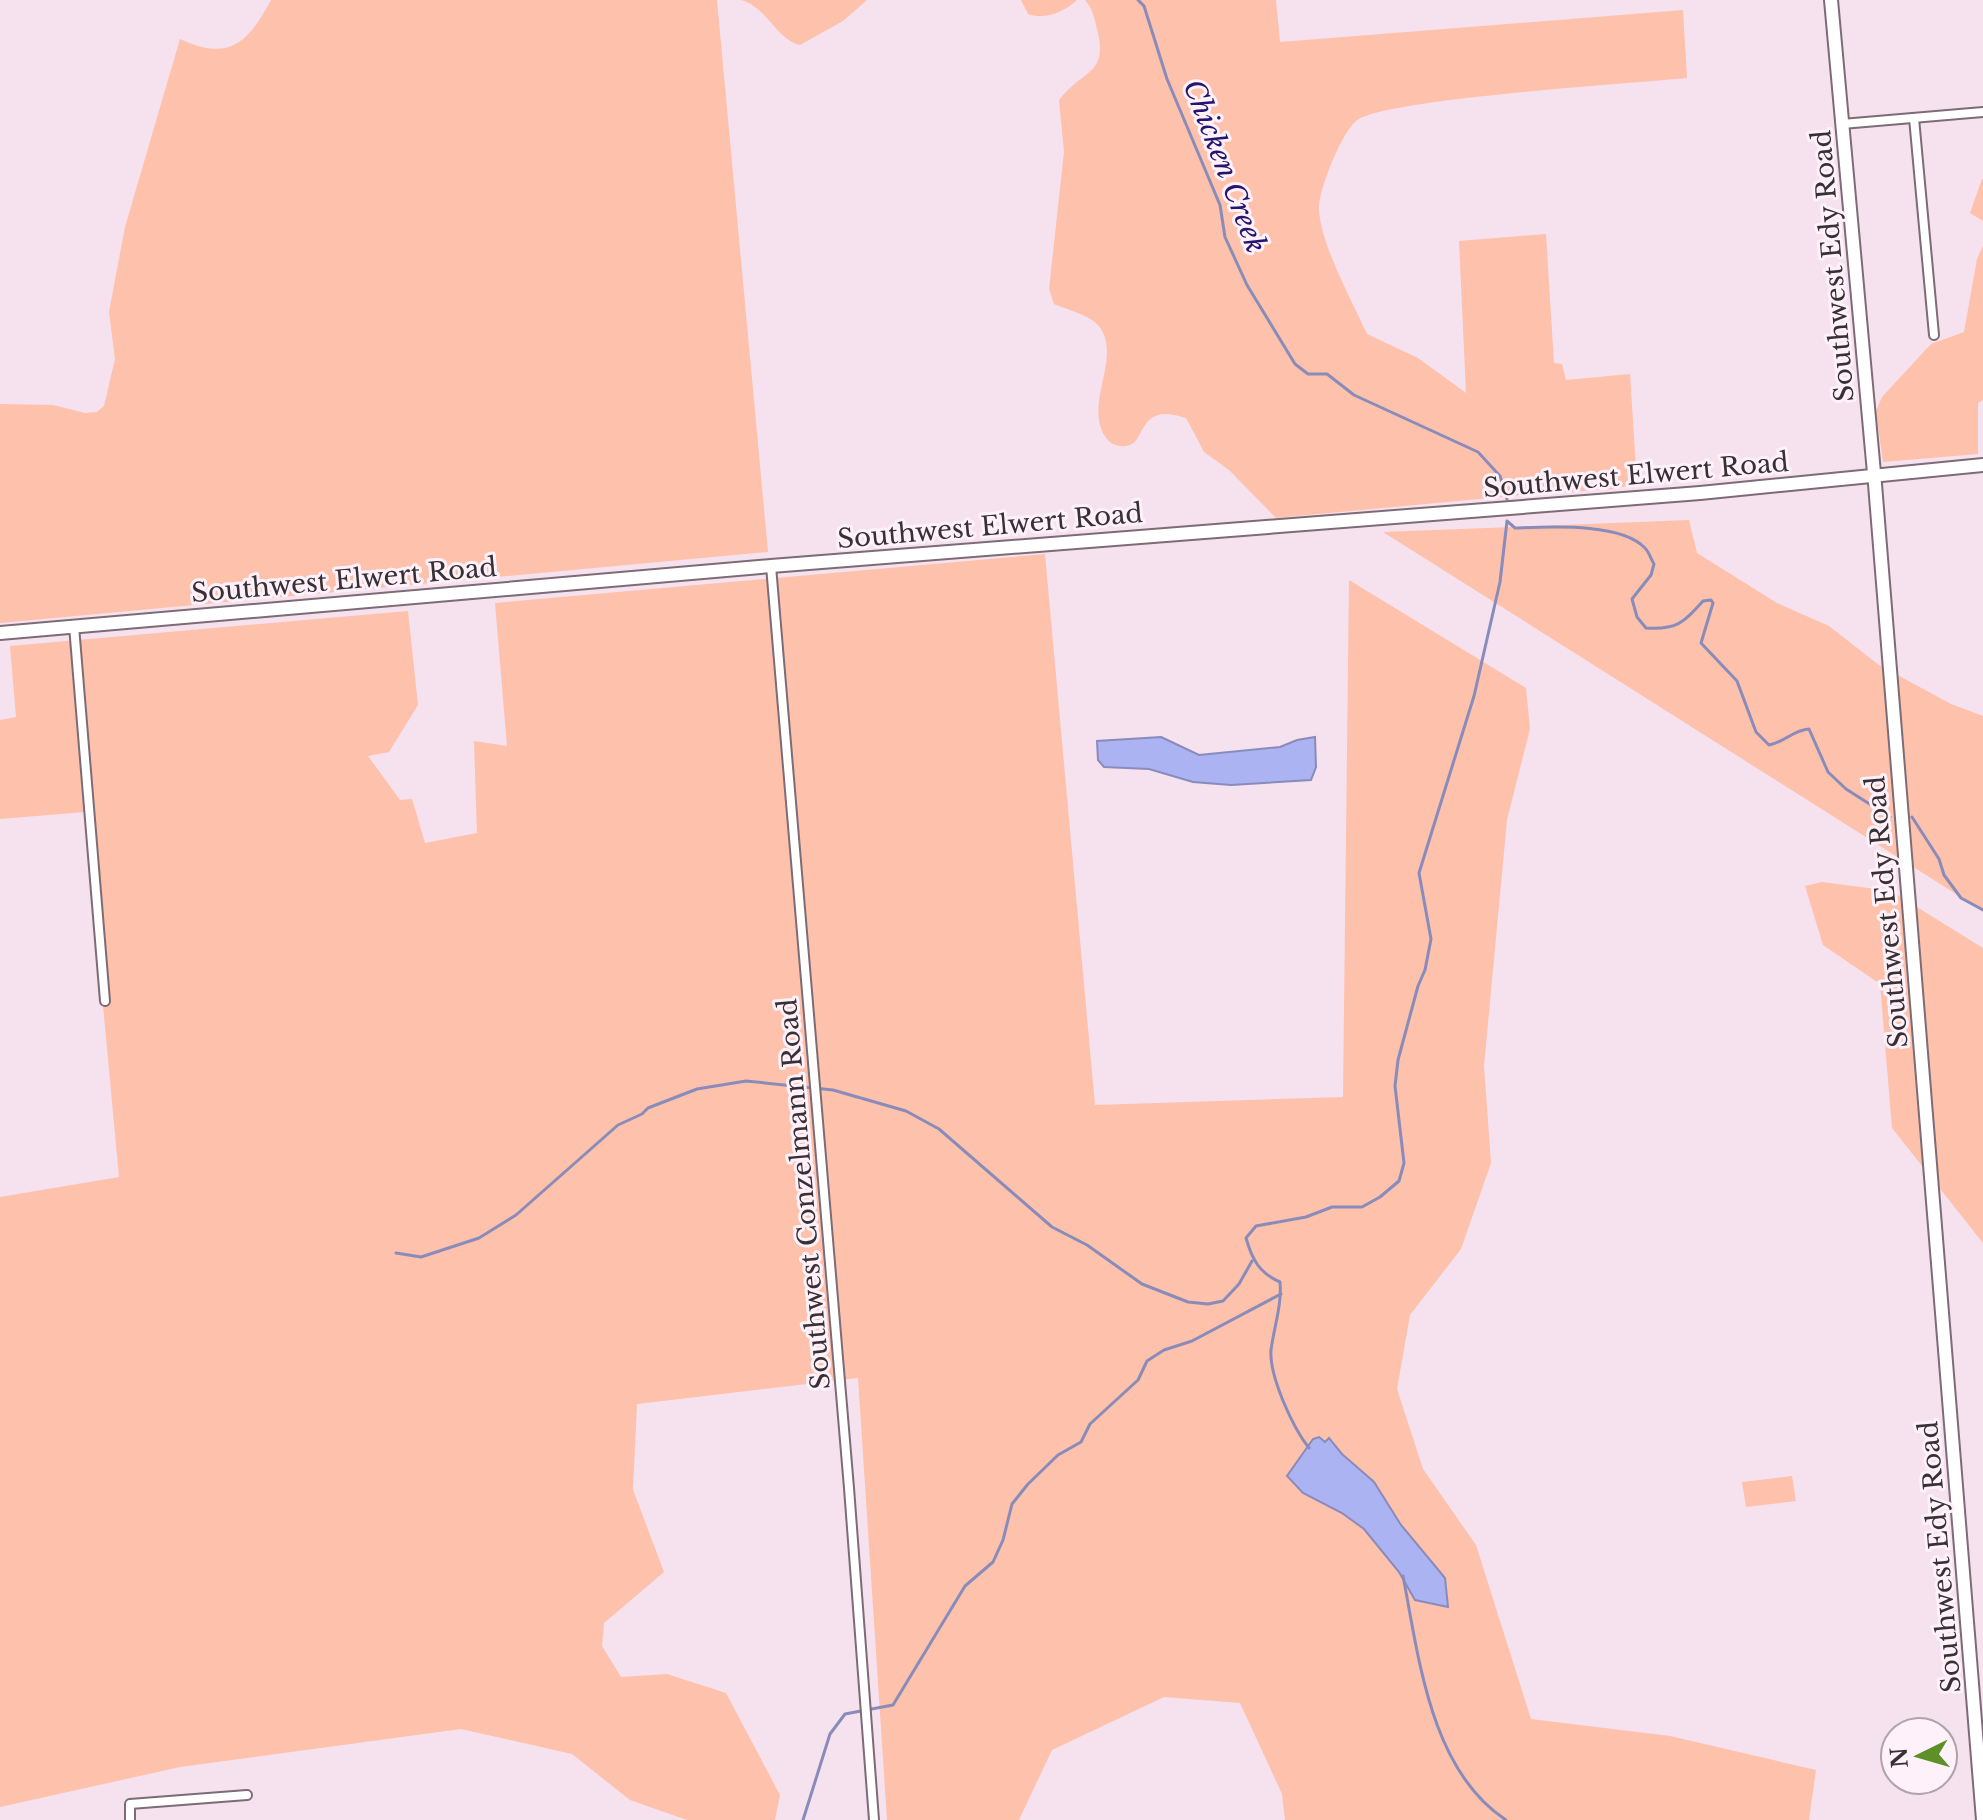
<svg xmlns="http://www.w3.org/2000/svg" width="1983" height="1820" font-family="'Libre Baskerville',serif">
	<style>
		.green { fill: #fec1ab }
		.water { fill: #acb3f3; stroke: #898cba; stroke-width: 2 }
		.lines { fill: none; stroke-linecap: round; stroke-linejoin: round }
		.stream { stroke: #898cba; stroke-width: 3 }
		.street-casing { stroke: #7d6b76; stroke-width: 12 }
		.secondary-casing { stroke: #7d6b76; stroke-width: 16 }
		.street { stroke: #fff; stroke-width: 8 }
		.secondary { stroke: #fff; stroke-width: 12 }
		.labels { text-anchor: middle; stroke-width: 6; stroke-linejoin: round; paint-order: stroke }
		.street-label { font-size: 26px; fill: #373034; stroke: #fef1f9 }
		.water-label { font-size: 28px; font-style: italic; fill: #231570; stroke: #fef1f9 }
	</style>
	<rect width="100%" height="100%" fill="#f6e1ee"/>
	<!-- green -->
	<g class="green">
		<path d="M271,0H717L768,552L0,623V404L53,405L85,413L97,412L104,406L115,359L109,312L125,227L180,39C229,62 248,43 271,0Z"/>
		<path d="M741,0H867L843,21L800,45C776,39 767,7 741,0Z"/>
		<path d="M1021,0H1077C1064,12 1045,20 1028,14Z"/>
		<path d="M1085,0H1276L1280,42L1683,10L1687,78C1638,83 1380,99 1356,121C1341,134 1318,191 1319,210C1321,245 1352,301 1367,334L1418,358L1466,393L1459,241L1546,234L1554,363L1562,364L1566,380L1630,374L1637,484L1613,489L1522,495L1276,518L1229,470L1204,452L1186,418C1129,399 1152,455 1116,445C1110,444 1106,438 1103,433C1086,399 1123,355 1098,325C1089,315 1066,309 1054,304L1049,289L1064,152L1059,100C1083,69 1109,75 1097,29C1095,19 1092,8 1085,0Z"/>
		<path d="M1982,179H1983V221L1970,213Z"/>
		<path d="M1983,246V400L1978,403V454L1883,462L1876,411L1882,397L1931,344L1964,332L1977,259Z"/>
		<path d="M1689,520L1697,553L1777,603L1829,626L1879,665L1951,704L1983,716V911L1383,532Z"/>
		<path d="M1045,554L1095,1105L1343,1097L1349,580L1526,688L1530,729L1507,820L1484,1066L1491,1163L1461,1249L1410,1315L1397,1389L1423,1469L1476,1545L1531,1719L1670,1736L1816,1770L1809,1820H1285L1282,1794L1240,1703L1164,1697L1052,1750L1019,1820H887L858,1378L637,1404L633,1490L664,1572L604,1623L602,1646L621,1677L667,1674L726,1693L780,1795L775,1820H687L630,1800L572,1754L461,1729L180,1767L0,1807V1197L119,1177L85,812L0,819V720L16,717L10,646L408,611L418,705L389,752L368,756L400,800L412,799L425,843L477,833L474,741L507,746L495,603Z"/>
		<path d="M1822,882L1891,891L1983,948V1243L1892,1128L1880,984L1823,945L1805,886Z"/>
		<path d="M1792,1476L1796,1501L1746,1507L1742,1482Z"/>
	</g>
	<!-- water -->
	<g class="water">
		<path d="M1161,737L1199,755L1280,747L1297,740L1315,737L1316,767L1311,780L1231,785L1193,782L1149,769L1104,767L1098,760L1097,741Z"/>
		<path d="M1319,1437L1325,1442L1329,1438L1342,1454L1374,1482L1401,1525L1445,1578L1448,1607L1415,1600L1399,1572L1364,1529L1342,1513L1303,1493L1287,1476L1313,1439Z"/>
	</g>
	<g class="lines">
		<!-- stream -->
		<g class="stream">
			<path d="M1138,0L1144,6L1167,79L1220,205L1225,237L1247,285L1295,364L1308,374H1327L1354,395L1478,452L1500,476L1507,499"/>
			<path d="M1912,817L1939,859L1944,875L1961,898L1983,910"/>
			<path d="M396,1253L421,1257L479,1238L516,1215L618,1125L642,1114L648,1108L697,1089L746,1081L833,1090L906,1111L939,1129L1052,1227L1087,1245L1142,1284L1188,1302L1208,1304L1223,1301L1239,1284L1252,1261"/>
			<path d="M1309,1448C1293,1428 1269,1376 1271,1350C1274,1327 1282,1305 1280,1282C1259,1273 1252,1259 1246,1238L1256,1226L1306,1217L1332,1207H1362L1380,1197L1399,1181L1404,1163L1395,1086L1398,1060L1418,986L1425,970L1431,939L1419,873L1474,696L1500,582L1507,521L1515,528C1548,527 1621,522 1645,548C1649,552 1651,559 1654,564L1651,575L1632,599L1637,617L1646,628C1677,630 1683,623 1703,601L1711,600L1713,603L1701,643L1737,681L1756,732L1769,745C1785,742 1793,730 1809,729L1828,772L1846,789L1890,817"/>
			<path d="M1403,1576C1419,1658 1430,1770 1506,1820"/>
			<path d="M803,1820L830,1734L845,1714L893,1705L965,1586L993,1562L1003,1540L1012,1504L1028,1484L1058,1455L1081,1442L1090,1424L1138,1380L1147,1361L1164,1350L1192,1341L1281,1294"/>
		</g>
		<!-- street casing -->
		<g class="street-casing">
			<g id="street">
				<path d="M1914,118L1934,335"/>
				<path d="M1842,124L1983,112"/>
				<path d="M771,566L849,1488L874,1820"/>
				<path d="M74,626L105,1001"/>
				<path d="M130,1820V1804L247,1795"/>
			</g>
		</g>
		<!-- secondary casing -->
		<g class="secondary-casing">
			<g id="secondary">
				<path d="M1831,0L1875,484L1983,1820"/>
				<path d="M0,633L771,566L1700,493L1983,465"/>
			</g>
		</g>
		<!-- street -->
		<use href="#street" class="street"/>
		<!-- secondary -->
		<use href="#secondary" class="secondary"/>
	</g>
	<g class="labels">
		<!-- street labels -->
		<g class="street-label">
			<text transform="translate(1833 266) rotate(-95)" y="9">Southwest Edy Road</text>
			<text transform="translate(1636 475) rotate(-5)" y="9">Southwest Elwert Road</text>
			<text transform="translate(990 526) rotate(-5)" y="9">Southwest Elwert Road</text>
			<text transform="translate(344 580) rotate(-5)" y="9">Southwest Elwert Road</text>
			<text transform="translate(1887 912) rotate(-95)" y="9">Southwest Edy Road</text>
			<text transform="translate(804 1194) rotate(-95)" y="9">Southwest Conzelmann Road</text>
			<text transform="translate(1940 1557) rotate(-95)" y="9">Southwest Edy Road</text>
		</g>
		<!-- water labels -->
		<g class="water-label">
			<text transform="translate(1225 166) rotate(69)" y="10">Chicken Creek</text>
		</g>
	</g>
	<!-- north arrow -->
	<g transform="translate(1919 1756) rotate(265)"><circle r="38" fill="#fef1f9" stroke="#aea4aa" stroke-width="2"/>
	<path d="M0-6L14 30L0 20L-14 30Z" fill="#5d9028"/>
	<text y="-12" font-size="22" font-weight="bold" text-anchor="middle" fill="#373034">N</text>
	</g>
</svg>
